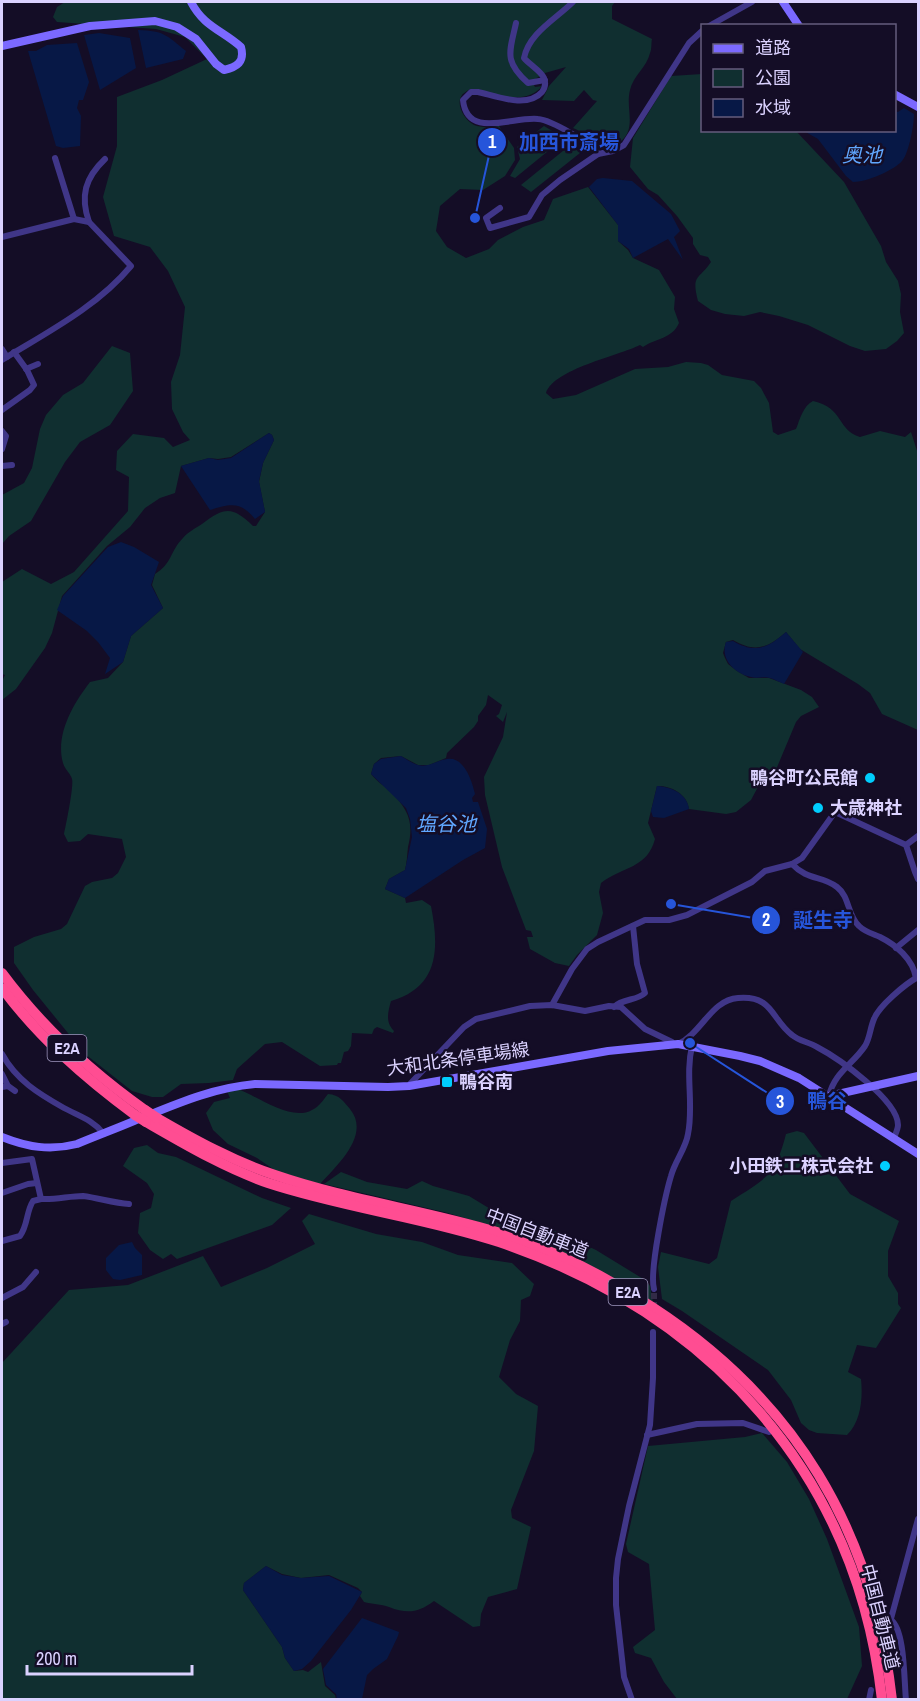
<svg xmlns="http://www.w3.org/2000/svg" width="920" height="1701" font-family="'Archivo Narrow','Noto Sans JP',sans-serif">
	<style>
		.green { fill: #102f30 }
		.water { fill: #071846 }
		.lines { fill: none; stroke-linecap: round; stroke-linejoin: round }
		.street-tunnel { stroke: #322b47; stroke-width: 6; stroke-dasharray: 6 3; stroke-linecap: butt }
		.street { stroke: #403688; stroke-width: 6 }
		.secondary { stroke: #7b69ff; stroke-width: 8 }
		.highway { stroke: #ff4d92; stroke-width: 10 }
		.highway-bridge { stroke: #ff4d92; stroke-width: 10 }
		.poi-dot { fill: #00cdfd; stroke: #140d26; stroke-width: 2 }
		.labels { text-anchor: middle; stroke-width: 5; stroke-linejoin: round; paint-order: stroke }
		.shield { fill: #140d26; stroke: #9f97be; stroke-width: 1.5 }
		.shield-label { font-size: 16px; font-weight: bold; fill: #dbd2ff }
		.poi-label { font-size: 18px; font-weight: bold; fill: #dbd2ff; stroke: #140d26; text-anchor: end }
		.street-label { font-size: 18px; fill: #dbd2ff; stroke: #140d26 }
		.water-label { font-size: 20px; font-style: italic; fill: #60a7ff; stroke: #140d26 }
		.leader { fill: none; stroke: #2655da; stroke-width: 2 }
		.callout-dot { fill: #2655da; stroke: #140d26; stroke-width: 2 }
		.mark-label { font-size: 18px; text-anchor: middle; font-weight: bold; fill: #fff }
		.callout-label { font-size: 20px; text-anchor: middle; font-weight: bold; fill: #2655da; stroke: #140d26; stroke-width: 5; stroke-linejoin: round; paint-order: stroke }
	</style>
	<rect width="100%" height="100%" fill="#140d26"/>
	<!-- green -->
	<g class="green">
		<path d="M65,2H615L612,6V19L652,39C651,43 652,49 650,53C647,67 633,76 630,90C625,109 638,129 619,143L612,136C600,145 585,133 573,128L597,101L593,100L584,90L574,101L542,100L549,86L566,67L545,73L532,81L535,87L542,86C526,107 491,93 470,89C469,90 462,94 462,95C455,105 465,120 474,125C482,128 491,127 499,126L514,148L515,160L505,176L483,190L460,189L440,206L436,231L447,247L466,258L489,249L498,240L523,227L544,220L553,199L588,187L618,225V241L628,250L633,258L659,270L675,297L674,309L679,323C672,339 656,338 643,347L640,345C618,356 554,369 546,393L553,399L576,395L635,369L668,367L686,362L701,363L708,365L722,375L754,381L761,388L769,403L773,432L778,435L796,429C800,419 803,406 813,401C844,408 837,430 860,437L880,431L905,437L911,432L918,454V730L882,714L870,693L858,684L800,649L786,632C768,648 755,653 733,640L726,642L723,653L725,658L728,664L737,671L749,678H769L801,690L812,697L819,707L801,716L796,722L775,772L759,785L751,800L736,812L726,814L689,809C687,794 672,786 657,786L648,823L655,839C647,869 623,866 601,883L599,892L603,913L597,935L577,955L569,966L555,963L530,949L527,937H533L531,931L526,930L502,867L485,795L484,777L503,737L507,712L503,722L496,716L499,714L502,705L488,695L486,705L478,716V721L474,727L447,753L446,758L429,765H418L401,756L381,758L374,764L371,774C377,782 385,786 392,793C409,811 414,823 408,847C407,855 407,863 405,870L389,879L385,889L405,898L406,903L422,900L431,906C439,947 440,987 391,1001C388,1012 385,1022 394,1031L393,1033L377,1027L374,1029L372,1034L352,1033L351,1046L348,1051L344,1052L341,1063H338L337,1065L320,1066L282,1042L265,1044L237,1069L233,1080L209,1083L181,1084L163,1097H152L132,1091L85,1054L33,990L14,963V947L34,937L61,929L67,924L85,886L92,882L112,878L118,873L126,857L122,839L88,834L80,841L68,842L64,834C66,825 74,786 72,779C71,774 65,770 63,763C55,735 73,704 90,682L108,678L123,662L131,636L163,608L152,585L155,574C172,564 170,551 183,538C188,532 196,528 202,524C225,507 232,506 253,526H256L265,512L259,482L263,463L274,440L272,435L269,433L231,457L218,459L209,458L181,466L175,493L160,498L145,508L130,527L107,546L62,596L52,633L45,648L16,689L2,700V681L5,675L2,674V582L22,569L51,584L74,572L128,511L129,477L116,470L117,451L133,434L164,438L173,447L190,440L183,432L172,409L171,382L180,355L185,307L168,271L150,247L114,236L103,197L117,146V97L162,80L207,59L185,37L156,29L57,22L53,17L57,7Z"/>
		<path d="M702,74V130L796,131L844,182L881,246L886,262L898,281L901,294L900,312L904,333L897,341L886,349L865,351L850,346L808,325L779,316L760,312L744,316L725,314L711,310L698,301C691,274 699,280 711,262L708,257L700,255L693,244V238L677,216L658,195L648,189L630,167L633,138L671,76Z"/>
		<path d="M544,126L564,138L515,178L510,176L520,159L517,147Z"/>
		<path d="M574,142L585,149L531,192L521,185Z"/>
		<path d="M112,346L130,353L133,391L110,425L80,442L65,462L31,521L9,536L2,544V495L24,483L32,468L40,429L46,415L63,395L83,383Z"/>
		<path d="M238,1089C257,1096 291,1122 312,1110C320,1106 323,1100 328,1094C340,1095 343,1101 350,1109C371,1135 337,1165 320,1184L276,1171L257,1158L228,1144L213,1130L206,1113L214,1102L230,1098L227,1091Z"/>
		<path d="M797,1131L804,1133L850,1194L899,1221L888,1251V1276L898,1293V1304L901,1308L876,1348L857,1345L848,1372L861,1379C863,1398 861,1422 847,1435L817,1433L809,1430L801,1423L791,1400L768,1370L682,1311L662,1299L658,1267L661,1252L709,1264L717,1258L731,1201C766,1178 775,1177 786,1134Z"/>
		<path d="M147,1145L158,1153L176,1157L262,1198L291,1208L272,1225L177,1259L171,1254L163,1259L150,1250L138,1233L140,1213L151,1208L154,1194L147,1183L123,1166L134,1148Z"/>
		<path d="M341,1172L367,1182L407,1189L422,1181L433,1186L469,1196L492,1210L539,1224L545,1227L546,1233L555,1231L596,1250L645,1280L650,1286L653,1302L609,1276L485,1224L448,1213L324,1184Z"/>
		<path d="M309,1214L376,1234L422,1242L458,1255L512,1263L534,1284L530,1296L521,1300L520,1321L510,1340L499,1377L516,1394L538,1406L534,1451L511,1510L512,1518L531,1527L517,1589L488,1597L481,1614L480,1626L473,1627L434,1601C418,1613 407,1614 389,1607C381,1604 372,1604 364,1602L360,1596L362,1592L358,1588L329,1575L301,1578L282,1574L266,1566L244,1583L243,1590L282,1647L285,1658L294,1671L303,1670L308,1672L321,1662L325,1686L335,1695L336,1699H2V1363L69,1290L128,1285L203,1256L221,1287L267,1268L315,1244L302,1221Z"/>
		<path d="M762,1433L787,1462L809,1499L827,1539L859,1627L862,1666L847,1699H677L664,1682L651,1658L635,1653L633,1647L655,1630L649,1564L628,1552L626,1544L648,1446L745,1437Z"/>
	</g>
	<!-- water -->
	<g class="water">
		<path d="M138,30C165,31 166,35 186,51L183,59L146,68Z"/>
		<path d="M99,33L130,38L136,68L100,90L84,35Z"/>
		<path d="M77,43L89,82L83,100H79L77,108L81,116L80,146L63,148L56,146L28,51H36L47,45Z"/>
		<path d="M904,108L914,114C914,125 909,153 902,161C893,171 866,182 853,182L846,176L818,139L804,131L894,130L895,111L898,112Z"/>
		<path d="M603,178L632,181L671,214L680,231L674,237L683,260L668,239L633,258L629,249L618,241V225L589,187L597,179Z"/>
		<path d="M269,433L272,435L274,440L263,463L259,481L265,512L255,519C240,501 231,504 210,510L181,466L209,458L218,460L231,458Z"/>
		<path d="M121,542L134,547L159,562L151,585L163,608L131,636L123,662L105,674L110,658L98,642L87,631L57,610L63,596L108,547Z"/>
		<path d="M786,632L803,652L784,684C779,682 774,679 770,678C764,676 757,679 751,677C734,673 720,659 726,642L733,641C755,654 768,648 786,632Z"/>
		<path d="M401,756C406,759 413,764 418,765C429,768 437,760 447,759C464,756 472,781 475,794L472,798L473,802H478L487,829L485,848L463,860L405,898L385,889L389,879L405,870L412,837L410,819L406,808L371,774L374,764L381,759Z"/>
		<path d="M657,786C672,787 687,794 689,809L664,818L653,817L651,811Z"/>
		<path d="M132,1242L135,1248L142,1255V1275L120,1280L113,1279L106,1270V1258L119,1245Z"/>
		<path d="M266,1566L282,1575L301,1578L329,1576L362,1592L351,1610L311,1661L302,1669L294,1671L285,1658L282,1647L243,1590L244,1583Z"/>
		<path d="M362,1618L399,1632L398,1636L387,1659L373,1669L367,1675L362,1699H337L336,1694L326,1685L323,1669Z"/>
	</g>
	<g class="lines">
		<!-- street-tunnel -->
		<path class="street-tunnel" d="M654,1308V1289"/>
		<!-- street -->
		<g class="street">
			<path d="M573,2C556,19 529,33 524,58C530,65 541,71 544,78C546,83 545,88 542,92C527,109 496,96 478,92H471L463,100C467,140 513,116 538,119C551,120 591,143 598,154"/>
			<path d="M516,23C510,51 503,61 528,83L545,80"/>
			<path d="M709,26L752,2"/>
			<path d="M55,158L74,219"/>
			<path d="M500,208L486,218L490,228L529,217L542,195L560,180L598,154L613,151L624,145L689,43L702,31"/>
			<path d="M89,222C80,196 85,178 105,159"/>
			<path d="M2,237L74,219L89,222L131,266C97,307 46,333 2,360"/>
			<path d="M2,349L7,357"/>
			<path d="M26,369L38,364"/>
			<path d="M2,410L30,390L34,385L27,370L14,352"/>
			<path d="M2,431L6,436L2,449"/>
			<path d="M2,466L12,465"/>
			<path d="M906,845L918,836"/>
			<path d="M792,864L802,858L835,812L906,845L915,872L918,879"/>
			<path d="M896,948L918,930"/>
			<path d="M552,1005L572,969L587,949L598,942L645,920H669L687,915L752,882L765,871L792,864C808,881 821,875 837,887C850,897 847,915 859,926C865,932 873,934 880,937C896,945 913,959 916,978"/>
			<path d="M614,1007C623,998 637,1001 645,993L637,964L633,926"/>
			<path d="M678,1044C702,1033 711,1000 738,998C773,995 771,1019 792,1035C799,1041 809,1042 817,1047C838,1058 898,1100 898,1125C898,1129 895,1135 894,1138"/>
			<path d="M2,1054C16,1080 39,1094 64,1108C79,1116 93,1120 103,1133"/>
			<path d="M2,1074L8,1086"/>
			<path d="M409,1085L464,1027L476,1019L530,1006L552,1005L585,1011L609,1006L621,1007L645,1029L672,1042V1044"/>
			<path d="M2,1087L8,1086L15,1091"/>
			<path d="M829,1096C834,1073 853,1064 865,1046C870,1038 870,1028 874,1019C879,1006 905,984 918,977"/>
			<path d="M2,1163L32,1159L41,1199L33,1201C26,1212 28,1225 20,1236L2,1241"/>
			<path d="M2,1193L28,1184L37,1183"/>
			<path d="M41,1199C56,1200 69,1196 83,1196C99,1198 113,1203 129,1204"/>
			<path d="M654,1289C649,1272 665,1196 671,1176C675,1161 686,1148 688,1134C694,1105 685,1075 692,1046"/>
			<path d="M2,1298L23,1287L36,1272"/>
			<path d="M2,1324L6,1322"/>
			<path d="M647,1435L697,1424L743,1423L769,1432"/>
			<path d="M891,1620C905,1630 904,1681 906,1700"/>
			<path d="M889,1626L918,1519"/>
			<path d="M632,1700L624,1677L616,1605V1578L618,1559L629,1506L650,1425L653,1378V1332"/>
			<path d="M869,1700L871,1690"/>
		</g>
		<!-- secondary -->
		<g class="secondary">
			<path d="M783,2L799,26"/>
			<path d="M2,46L90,26L155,21L177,27L196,39L216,64L224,70C237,67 245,62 241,47C222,30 204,27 191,2"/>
			<path d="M894,94L918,107"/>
			<path d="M829,1096L918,1076"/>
			<path d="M2,1137C27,1147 50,1151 77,1144C96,1136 115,1129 134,1121C174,1105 211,1088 255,1084L388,1087L409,1086L608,1051L678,1044L740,1056L760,1061L799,1078L918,1154"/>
		</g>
		<!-- highway -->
		<g class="highway">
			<path d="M2,973C42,1027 90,1071 145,1110"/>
			<path d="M2,988C39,1038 85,1078 135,1115"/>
			<path d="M157,1118C195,1140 233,1161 275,1175C348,1200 424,1210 497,1232C551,1249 604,1275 652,1307C795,1400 873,1530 892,1700"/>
			<path d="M146,1122C186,1145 225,1168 268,1183C344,1208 423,1217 499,1242C711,1314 857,1474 882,1700"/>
		</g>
		<!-- highway-bridge -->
		<g class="highway-bridge">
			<path d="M145,1110L157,1118"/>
			<path d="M135,1115L146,1122"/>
		</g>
	</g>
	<!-- markers -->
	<g class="poi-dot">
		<circle cx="870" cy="778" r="6"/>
		<circle cx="818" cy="808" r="6"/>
		<rect x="441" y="1076" width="12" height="12" rx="3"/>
		<circle cx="885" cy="1166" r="6"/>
	</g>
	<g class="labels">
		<!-- shield labels -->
		<g class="shield">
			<rect x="47.5" y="1035" width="39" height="26" rx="4.5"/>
			<rect x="608.5" y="1279" width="39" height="26" rx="4.5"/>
		</g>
		<g class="shield-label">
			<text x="67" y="1054">E2A</text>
			<text x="628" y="1298">E2A</text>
		</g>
		<!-- poi labels -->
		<g class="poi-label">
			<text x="858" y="784">鴨谷町公民館</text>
			<text x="830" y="814" text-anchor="start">大歳神社</text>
			<text x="459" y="1088" text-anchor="start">鴨谷南</text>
			<text x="873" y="1172">小田鉄工株式会社</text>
		</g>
		<!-- street labels -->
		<g class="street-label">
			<text transform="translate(458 1059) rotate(-8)" y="6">大和北条停車場線</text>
			<text transform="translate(537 1233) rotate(21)" y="6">中国自動車道</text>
			<text transform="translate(880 1617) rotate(76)" y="6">中国自動車道</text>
		</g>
		<!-- water labels -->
		<g class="water-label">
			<text x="862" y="162">奥池</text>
			<text x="446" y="831">塩谷池</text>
		</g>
	</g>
	<!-- callouts -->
	<path class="leader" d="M475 218L492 142M671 904L766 920M690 1043L780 1101"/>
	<g class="callout-dot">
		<circle cx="475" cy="218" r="6"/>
		<circle cx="671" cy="904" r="6"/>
		<circle cx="690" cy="1043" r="6"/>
		<circle cx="492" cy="142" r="15"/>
		<circle cx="766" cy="920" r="15"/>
		<circle cx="780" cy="1101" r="15"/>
	</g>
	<g class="mark-label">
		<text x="492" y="148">1</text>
		<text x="766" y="926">2</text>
		<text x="780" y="1108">3</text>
	</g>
	<g class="callout-label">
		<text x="569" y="149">加西市斎場</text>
		<text x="823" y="927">誕生寺</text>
		<text x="827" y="1108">鴨谷</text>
	</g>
	<!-- border -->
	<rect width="920" height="1701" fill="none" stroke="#dbd2ff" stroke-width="6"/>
	<!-- legend -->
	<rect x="701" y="24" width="195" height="108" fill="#140d26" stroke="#645c7d" stroke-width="1.5"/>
	<rect x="713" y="44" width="30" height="9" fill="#7b69ff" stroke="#645c7d" stroke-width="1.5"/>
	<text x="755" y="54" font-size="18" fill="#dbd2ff">道路</text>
	<rect x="713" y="69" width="30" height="18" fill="#102f30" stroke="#645c7d" stroke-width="1.5"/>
	<text x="755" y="84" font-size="18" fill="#dbd2ff">公園</text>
	<rect x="713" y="99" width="30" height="18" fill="#071846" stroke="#645c7d" stroke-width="1.5"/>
	<text x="755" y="114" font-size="18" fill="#dbd2ff">水域</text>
	<!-- scale -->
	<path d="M27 1665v9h165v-9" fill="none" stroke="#dbd2ff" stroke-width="3"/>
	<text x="36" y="1665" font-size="18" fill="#dbd2ff" stroke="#140d26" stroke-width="4.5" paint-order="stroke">200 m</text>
</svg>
